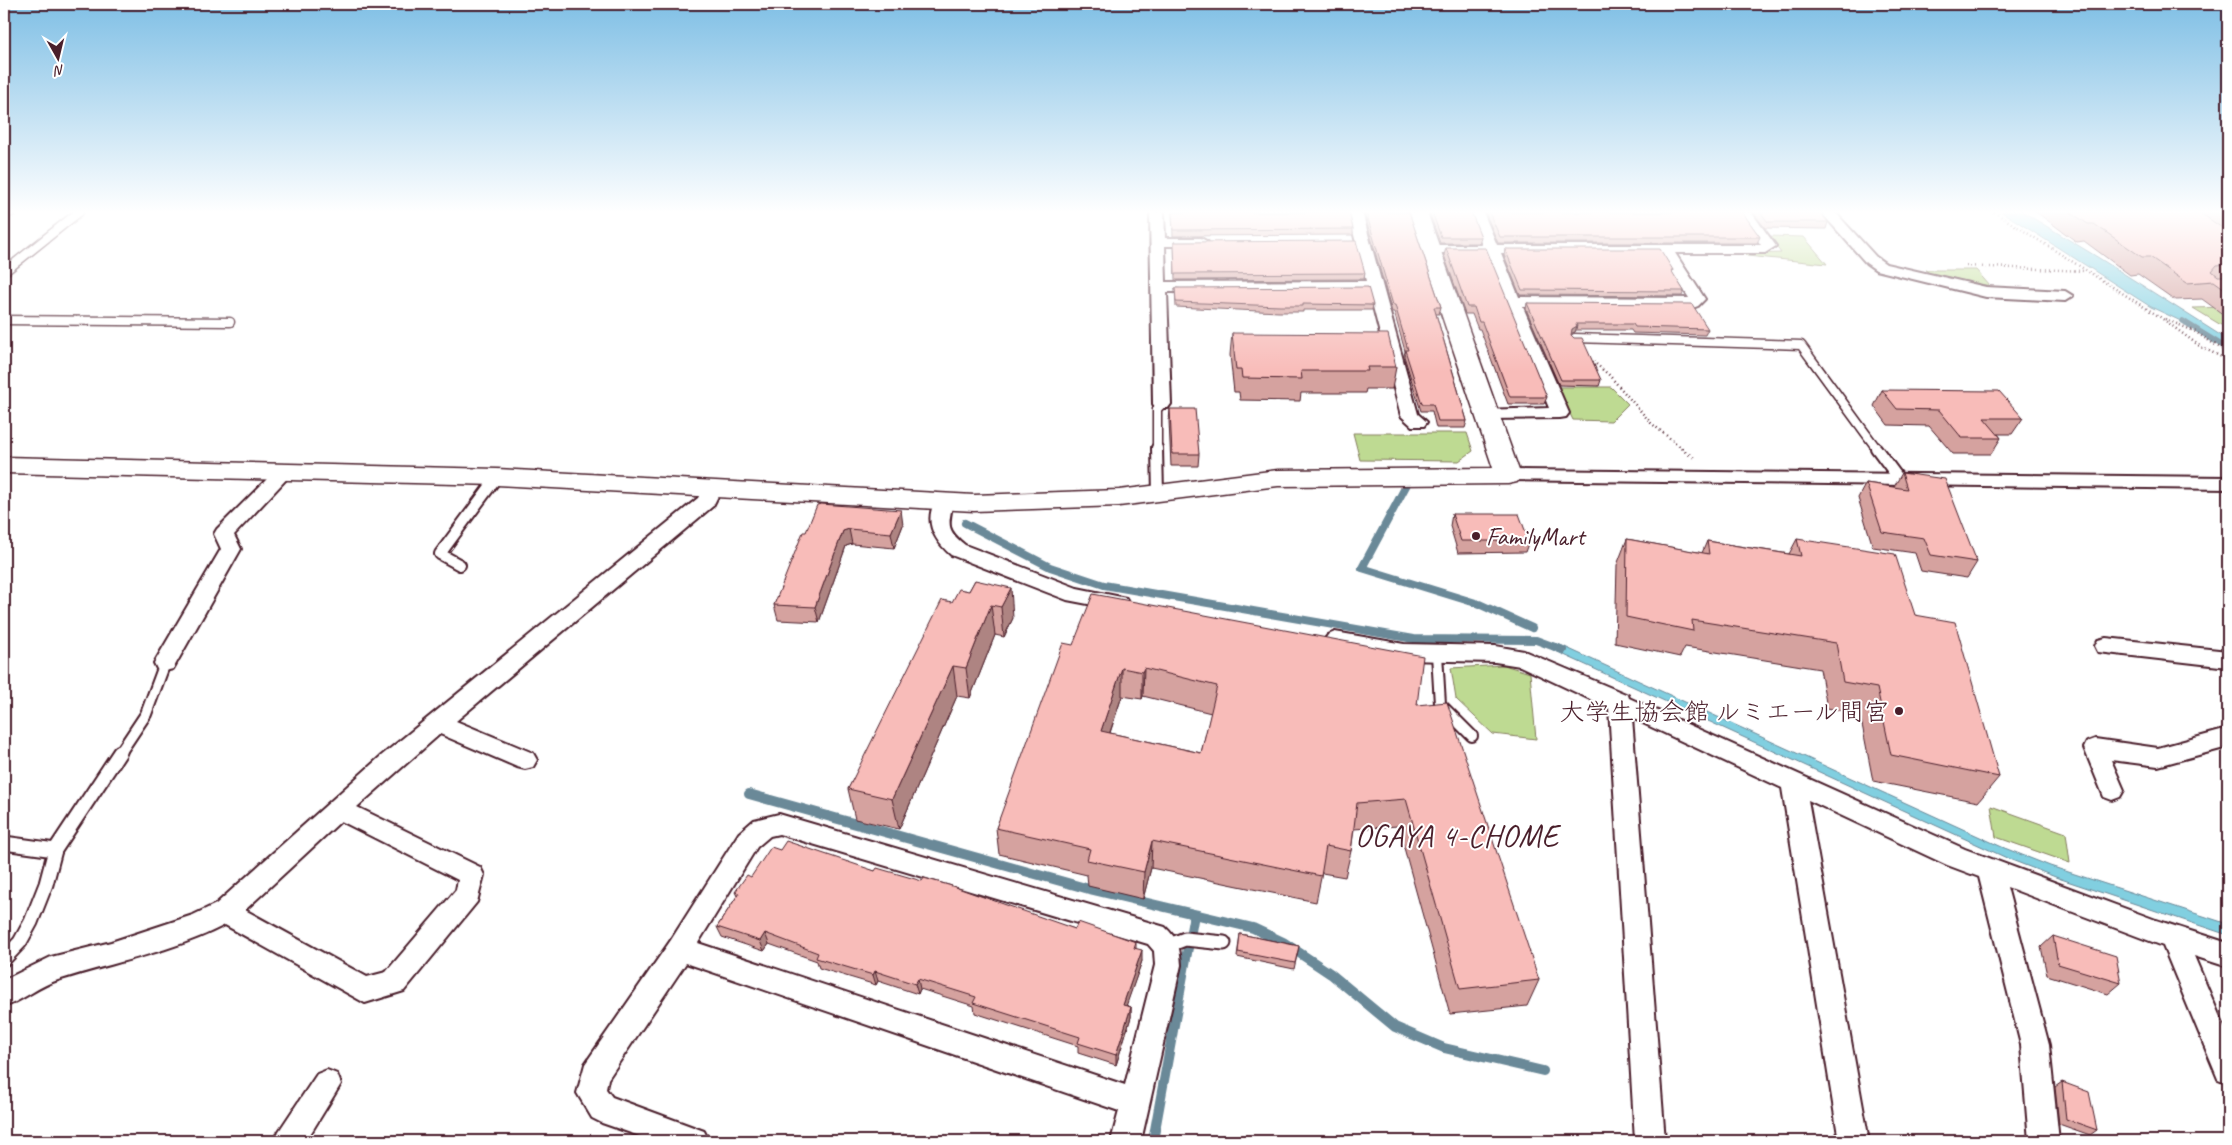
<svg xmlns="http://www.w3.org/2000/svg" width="2232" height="1145" font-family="Caveat,'Klee One',sans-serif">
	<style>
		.green { fill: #beda92; stroke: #847c5e }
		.water { fill: #81cfe0; stroke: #6b8998 }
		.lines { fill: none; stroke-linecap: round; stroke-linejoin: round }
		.stream-far2 { stroke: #6b8998; stroke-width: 5.5 }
		.stream-far1 { stroke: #6b8998; stroke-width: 8 }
		.stream { stroke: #6b8998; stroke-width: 10 }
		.lane-far2-casing { stroke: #4a1f2b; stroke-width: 11 }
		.lane-far1-casing { stroke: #4a1f2b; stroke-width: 14 }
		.lane-casing { stroke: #4a1f2b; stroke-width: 17 }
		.street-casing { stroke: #4a1f2b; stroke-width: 4 }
		.secondary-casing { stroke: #4a1f2b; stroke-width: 3 }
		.path-far1 { stroke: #4a1f2b; stroke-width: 2.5; stroke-dasharray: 1 3; stroke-linecap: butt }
		.path { stroke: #4a1f2b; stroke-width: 3; stroke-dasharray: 1 4; stroke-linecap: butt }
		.lane-far2 { stroke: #fff; stroke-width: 8 }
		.lane-far1 { stroke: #fff; stroke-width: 10 }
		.lane { stroke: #fff; stroke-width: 13 }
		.street { fill: #fff; fill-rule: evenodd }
		.secondary { fill: #fff; fill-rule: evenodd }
		.wall { fill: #d5a29f; stroke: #4a1f2b; fill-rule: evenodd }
		.shaded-wall { fill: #ae8482; stroke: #4a1f2b }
		.building { fill: #f8bcb9; stroke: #4a1f2b; fill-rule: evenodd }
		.poi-dot { fill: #4a1f2b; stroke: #fff; stroke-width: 2 }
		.labels { text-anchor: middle; stroke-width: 4; stroke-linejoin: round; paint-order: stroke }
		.poi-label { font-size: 25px; fill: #4a1f2b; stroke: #fff; text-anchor: start }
		.near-neighbourhood-label { font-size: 31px; letter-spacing: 1px; fill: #4a1f2b; stroke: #fff }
	</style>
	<rect width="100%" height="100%" fill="#fff"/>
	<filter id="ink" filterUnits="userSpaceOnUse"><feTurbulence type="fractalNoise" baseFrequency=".02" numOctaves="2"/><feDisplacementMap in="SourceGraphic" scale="10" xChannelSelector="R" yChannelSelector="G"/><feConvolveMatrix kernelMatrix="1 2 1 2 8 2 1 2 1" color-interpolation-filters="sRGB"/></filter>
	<g filter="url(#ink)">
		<!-- green -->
		<g class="green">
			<path d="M1768,236L1804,237L1827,264L1747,256L1745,254L1781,253Z"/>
			<path d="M1926,270H1976L1990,286L1929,273Z"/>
			<path d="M2228,307V324L2221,325L2193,308Z"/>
			<path d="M1557,387H1611L1628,404L1611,421L1573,420Z"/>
			<path d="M1353,433H1467L1473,451L1459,461L1360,460Z"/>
			<path d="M1504,665L1530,673L1536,739L1493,734L1456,699L1451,668Z"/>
			<path d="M1991,806L2066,833L2070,863L1996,837Z"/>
		</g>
		<!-- water -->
		<g class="water">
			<path d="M2002,212H2023L2099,258L2228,340V348L2202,331L2151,307Z"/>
			<path d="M1556,643L2002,847L2050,866L2228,924V935L2058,878L2009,859L1551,649Z"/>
		</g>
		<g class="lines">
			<!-- stream-far2 -->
			<path class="stream-far2" d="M2183,321L2228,349"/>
			<!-- stream-far1 -->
			<g class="stream-far1">
				<path d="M1407,484L1362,568L1479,604L1532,628"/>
				<path d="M965,523L1050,567L1104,585L1414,639L1536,640L1563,650"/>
			</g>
			<!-- stream -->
			<g class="stream">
				<path d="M749,794L1089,889L1253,928L1283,942L1331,974L1395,1027L1444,1048L1543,1071"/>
				<path d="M1153,1141L1193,920"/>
			</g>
			<!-- lane-far2 casing -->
			<g class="lane-far2-casing">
				<g id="lane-far2">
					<path d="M4,214L11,212"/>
					<path d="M4,272L79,212"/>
					<path d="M4,320L230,322"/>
					<path d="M1575,338L1801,345L1877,449"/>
					<path d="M1157,449V409L1162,404"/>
				</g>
			</g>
			<!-- lane-far1 casing -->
			<g class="lane-far1-casing">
				<g id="lane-far1">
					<path d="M1157,448L1158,494"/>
					<path d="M1876,448L1899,479"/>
					<path d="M460,565L440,554L497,477"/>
					<path d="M1437,654L1440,704L1472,736"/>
					<path d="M120,753L146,714L165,663"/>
				</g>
			</g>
			<!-- lane casing -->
			<g class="lane-casing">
				<g id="lane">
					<path d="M4,843L55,850"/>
					<path d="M1167,946L1185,939L1224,943"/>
					<path d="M4,959L20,942L31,922L46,884L55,850L120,752"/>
				</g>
			</g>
			<!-- street casing -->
			<g class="street-casing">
				<g id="street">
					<path d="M1150,212H1164L1165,238H1201L1208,242L1201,246H1165L1166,282L1366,281L1348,212H1362L1418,414L1427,422L1424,426H1412L1401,416L1369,291L1167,292L1171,404L1168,408H1156L1153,404Z"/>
					<path d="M1469,212H1483L1497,245H1761L1737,212H1751L1776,246L1765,253H1675L1705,299L1698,306L1693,308L1523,307L1569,413L1566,417L1560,418L1486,419L1480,418L1477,414L1480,410L1549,408L1486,253H1429L1422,249L1429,245H1482ZM1501,253H1660L1689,298L1519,297Z"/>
					<path d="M1821,212H1835L1876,257L1886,264L1986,287L2065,291L2073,296L2065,301L1986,297L1876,270L1866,263Z"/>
					<path d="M285,465L291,467L294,471L234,535L241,549L173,669L165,671L157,669L154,663L221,549L214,534L217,529L279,467Z"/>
					<path d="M1508,470L2228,477V489L1502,480L1499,476L1502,472Z"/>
					<path d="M713,482L720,484L722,488L713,506L456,721L533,753L537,760L533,767L525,769L517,767L440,734L357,807L480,867L484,875L477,902L404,991L365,1003L225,925C173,952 114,962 58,980C39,986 23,1000 4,1007V980L51,957L111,942L193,915L216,904L381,756L698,498L706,484ZM341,821L458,880L456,890L386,972L367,977L245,910Z"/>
					<path d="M944,496L951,498L953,502C948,525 946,530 965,545L1077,588L1126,598L1129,603L1126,608L1119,610L1067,600L951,555C933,539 923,520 937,498Z"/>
					<path d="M1335,632L1404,644L1495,646L1524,651L1628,695L1629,698L1965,849L2156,920L2228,943V967L2194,956L2228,1036V1083L2218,1079L2163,946L2007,887L2049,1045L2059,1141H2029L2021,1045L1979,877L1947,865L1808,800L1869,1141H1839L1782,788L1632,718L1665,1141H1635L1609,708L1520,666L1495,662L1404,660L1335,648L1328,645L1324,640L1328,635Z"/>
					<path d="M2106,638L2228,651V667L2098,652L2095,646L2098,640Z"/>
					<path d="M2228,729V747L2158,766L2111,760L2124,790L2120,797L2112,800L2104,797L2084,748L2087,742L2095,739L2158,748Z"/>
					<path d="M779,814L1165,927C1178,939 1180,947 1181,965L1141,1141H1111L1119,1111L686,963L608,1079L606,1089L612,1097L704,1131L709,1141H654L602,1123L592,1118L577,1093L585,1064L671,940L739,833L754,820ZM779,834L1148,944L1154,951L1155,965L1125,1085L698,943L757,847L770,836Z"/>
					<path d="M327,1070L337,1074L341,1084L306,1141H274L279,1131L317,1074Z"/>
				</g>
			</g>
			<!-- secondary casing -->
			<g class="secondary-casing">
				<path id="secondary" d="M1407,212H1427L1521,476L1517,482L1508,484L1278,486L1119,506L974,511L497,485L4,473V457L497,469L974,495L1119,490L1278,470L1493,468Z"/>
			</g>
			<!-- path-far1 -->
			<g class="path-far1">
				<path d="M1994,212L2160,317L2201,347L2228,360"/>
				<path d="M1966,266L2085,271"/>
				<path d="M2165,319L2194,331L2225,351L2228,356"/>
				<path d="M1590,359L1609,375L1651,423L1683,449"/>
			</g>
			<!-- path -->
			<path class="path" d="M1681,448L1695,459"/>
			<!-- lane-far2 -->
			<use href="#lane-far2" class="lane-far2"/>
			<!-- lane-far1 -->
			<use href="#lane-far1" class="lane-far1"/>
			<!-- lane -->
			<use href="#lane" class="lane"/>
			<!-- street -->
			<use href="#street" class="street"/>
			<!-- secondary -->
			<use href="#secondary" class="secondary"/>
		</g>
		<!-- wall -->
		<g class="wall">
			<path d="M1172,212H1349L1353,229V235L1173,236Z"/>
			<path d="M1364,212H1409L1441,307L1439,314H1436L1467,421L1465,428H1436L1432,411H1421L1404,356L1405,351L1394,312H1392Z"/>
			<path d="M1429,212H1471L1481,237L1479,243H1440Z"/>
			<path d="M1485,212H1742L1760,237L1757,243H1498Z"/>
			<path d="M1753,212H1820L1828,222L1826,229L1765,228Z"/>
			<path d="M2036,212H2228V318L2202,299L2175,300L2138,274L2130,275L2084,241L2077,242Z"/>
			<path d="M1174,242L1365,273L1364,279L1175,280Z"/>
			<path d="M1446,248L1547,397L1544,404H1508L1480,329H1478L1472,314H1465L1444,255Z"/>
			<path d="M1505,249L1673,270L1672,273L1684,291L1682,296L1520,295L1504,255Z"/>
			<path d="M1175,288L1373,305L1372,310H1303V312H1279L1176,307Z"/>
			<path d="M1527,303L1708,329L1705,335L1633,333L1631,330H1576L1575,332L1571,335L1601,380L1599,386L1559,385L1526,309Z"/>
			<path d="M1232,333L1396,367L1392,389H1366L1365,393H1301L1300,401L1240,400L1239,392H1234L1230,355Z"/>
			<path d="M1882,390L2023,418L2012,434H1998L2001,438L1991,454H1953L1929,426L1888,425L1874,406Z"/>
			<path d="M1170,409L1199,454L1198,466H1171L1169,421Z"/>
			<path d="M1902,473L1977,562L1967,578L1921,571L1915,553L1873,547L1858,498L1866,483L1894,487Z"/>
			<path d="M1452,514L1529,541L1525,552L1458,553L1450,526Z"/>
			<path d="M903,525L894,548L852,544L846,546L819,622L778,620L774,605L806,532Z"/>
			<path d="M1627,539L1702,553L1707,541L1789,554L1797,539L1915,615L1999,777L1978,802L1873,781L1860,714L1827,708L1820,669L1685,647L1680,657L1615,643L1617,565Z"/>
			<path d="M975,580L1013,618L1004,637L995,635L970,698L957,696L899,829L855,819L848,789L952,602L969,591Z"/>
			<path d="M1073,645L1417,705L1539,980L1527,1006L1450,1014L1398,826L1354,829L1351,851L1345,877L1322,873L1316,902L1151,868L1143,899L1088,886L1087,875L999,854L996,828ZM1122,696L1142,699L1143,696L1211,713L1201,753L1110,733Z"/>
			<path d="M780,850L875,871L1075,929L1136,942V949L1142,961L1126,1005L1131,1007V1017L1116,1065L1078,1053V1046L975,1013L974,1006L920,989L918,994L878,981L876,985L819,968L817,961L769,944L764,951L722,937L717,927L737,896L735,892Z"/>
			<path d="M1240,934L1299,946L1294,969L1237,957Z"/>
			<path d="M2053,936L2121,983L2108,994L2047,975L2041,947Z"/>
			<path d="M2062,1082L2097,1130L2090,1135L2059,1124L2055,1087Z"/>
		</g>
		<!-- shaded-wall -->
		<g class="shaded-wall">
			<path d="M1577,326L1575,332L1570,334L1572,329Z"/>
			<path d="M901,510L903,525L894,548L891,533Z"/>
			<path d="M849,529L852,544L846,546L819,622L815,607L843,531Z"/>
			<path d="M1011,588L1013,618L1004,637L1001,607Z"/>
			<path d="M991,605L995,635L970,698L966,668Z"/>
			<path d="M953,666L957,696L899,829L892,799Z"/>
			<path d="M1122,668V696L1101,759V731Z"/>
			<path d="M1144,668L1143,696L1142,699V672Z"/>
			<path d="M1152,841L1151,868L1143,899L1144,872Z"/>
			<path d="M765,933L769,944L764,951L760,941Z"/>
			<path d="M1142,950V961L1123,1015V1005Z"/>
			<path d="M875,971L878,981L876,985L873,975Z"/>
			<path d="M918,979L920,989L918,994L915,984Z"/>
			<path d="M1131,1007V1017L1116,1065V1055Z"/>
		</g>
		<!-- building -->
		<g class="building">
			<path d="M1172,212H1349L1353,229L1173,230Z"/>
			<path d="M1366,212H1409L1441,307H1434L1467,421H1438L1433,404H1422L1405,350H1408L1395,305H1393Z"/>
			<path d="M1432,212H1471L1481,237H1441Z"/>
			<path d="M1489,212H1742L1760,237H1500Z"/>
			<path d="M1760,212H1820L1828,222H1768Z"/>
			<path d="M2070,212H2199L2228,232V264L2217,265L2212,271L2218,276H2228V291L2214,281L2187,283L2150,257H2142L2094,224H2088Z"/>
			<path d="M2222,212H2228V216Z"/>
			<path d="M1356,241L1365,273L1175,274L1174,242Z"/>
			<path d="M1446,248H1486L1547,397H1510L1482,322H1479L1474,307H1467Z"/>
			<path d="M1505,249H1660L1673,270H1671L1684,291L1522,290Z"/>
			<path d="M1368,287L1373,305L1303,304V306H1280L1176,302L1175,288Z"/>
			<path d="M1527,303L1692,304L1708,329L1635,327L1633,324H1576L1577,326L1572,329L1571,335L1574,338H1582L1601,380H1561Z"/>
			<path d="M1232,333L1388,334L1396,367H1367L1368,371H1301L1302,379L1242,378L1241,370H1236Z"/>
			<path d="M1882,390L1999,391L2023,418H1984L2001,438H1962L1939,410L1897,409Z"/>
			<path d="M1170,409H1195L1199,454H1172Z"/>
			<path d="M1902,473L1945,479L1977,562L1931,555L1924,538L1882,532L1866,483L1907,489Z"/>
			<path d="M821,504L901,510L891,533L849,529L843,531L815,607L774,605L803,532H806L817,505Z"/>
			<path d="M1452,514H1519L1529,541H1461Z"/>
			<path d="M1627,539L1709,554L1707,541L1801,556L1797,539L1895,554L1915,615L1955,622L1999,777L1891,755L1877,688L1843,682L1836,643L1692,620L1693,631L1626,617Z"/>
			<path d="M975,580L1011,588L1001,607L991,605L966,668L953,666L892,799L848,789L942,600L952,602L959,589L969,591Z"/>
			<path d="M1093,594L1423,656L1417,705L1447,702L1539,980L1460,989L1406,799L1357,803L1351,851L1326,846L1321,876L1152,841L1144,872L1087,860L1090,849L996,828L1063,643L1073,645ZM1122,668L1142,672L1144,668L1217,686L1201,753L1101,731Z"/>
			<path d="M786,841L875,871L877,868L922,881L924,878L952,886L1075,929L1078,922L1136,942L1134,948L1142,950L1123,1005L1131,1007L1116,1055L1078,1043L1080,1037L973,1003L976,997L918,979L915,984L875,971L873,975L816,958L818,953L765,933L760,941L717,927L739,893L735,892L747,875L751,877L771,847L780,850Z"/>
			<path d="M1240,934L1299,946L1295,963L1238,952Z"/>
			<path d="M2053,936L2116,956L2121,983L2058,964Z"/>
			<path d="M2062,1082L2089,1092L2097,1130L2066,1119Z"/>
		</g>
	</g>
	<!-- sky -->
	<linearGradient id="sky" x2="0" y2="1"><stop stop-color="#7fbfe5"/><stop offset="0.57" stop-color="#fff"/><stop offset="1" stop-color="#fff" stop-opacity="0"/></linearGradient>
	<rect width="2232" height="372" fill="url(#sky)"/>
	<!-- markers -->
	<g class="poi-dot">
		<circle cx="1476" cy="536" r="5"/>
		<circle cx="1899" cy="711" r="5"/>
	</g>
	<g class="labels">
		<!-- poi labels -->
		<g class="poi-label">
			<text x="1486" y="545">FamilyMart</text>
			<text x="1889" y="720" text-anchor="end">大学生協会館 ルミエール間宮</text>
		</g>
		<!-- near-neighbourhood labels -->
		<g class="near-neighbourhood-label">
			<text x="1457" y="846">OGAYA 4-CHOME</text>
		</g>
	</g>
	<!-- margin -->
	<rect width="2232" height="1145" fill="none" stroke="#fff" stroke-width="20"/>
	<rect x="10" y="10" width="2212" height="1125" fill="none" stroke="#4a1f2b" stroke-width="2" filter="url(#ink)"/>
	<!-- north arrow -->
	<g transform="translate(58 58) rotate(172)" stroke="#ffffff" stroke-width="4" paint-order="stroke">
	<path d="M0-4L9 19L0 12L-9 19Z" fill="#4a1f2b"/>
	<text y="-8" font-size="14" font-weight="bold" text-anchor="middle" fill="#4a1f2b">N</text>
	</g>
</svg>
